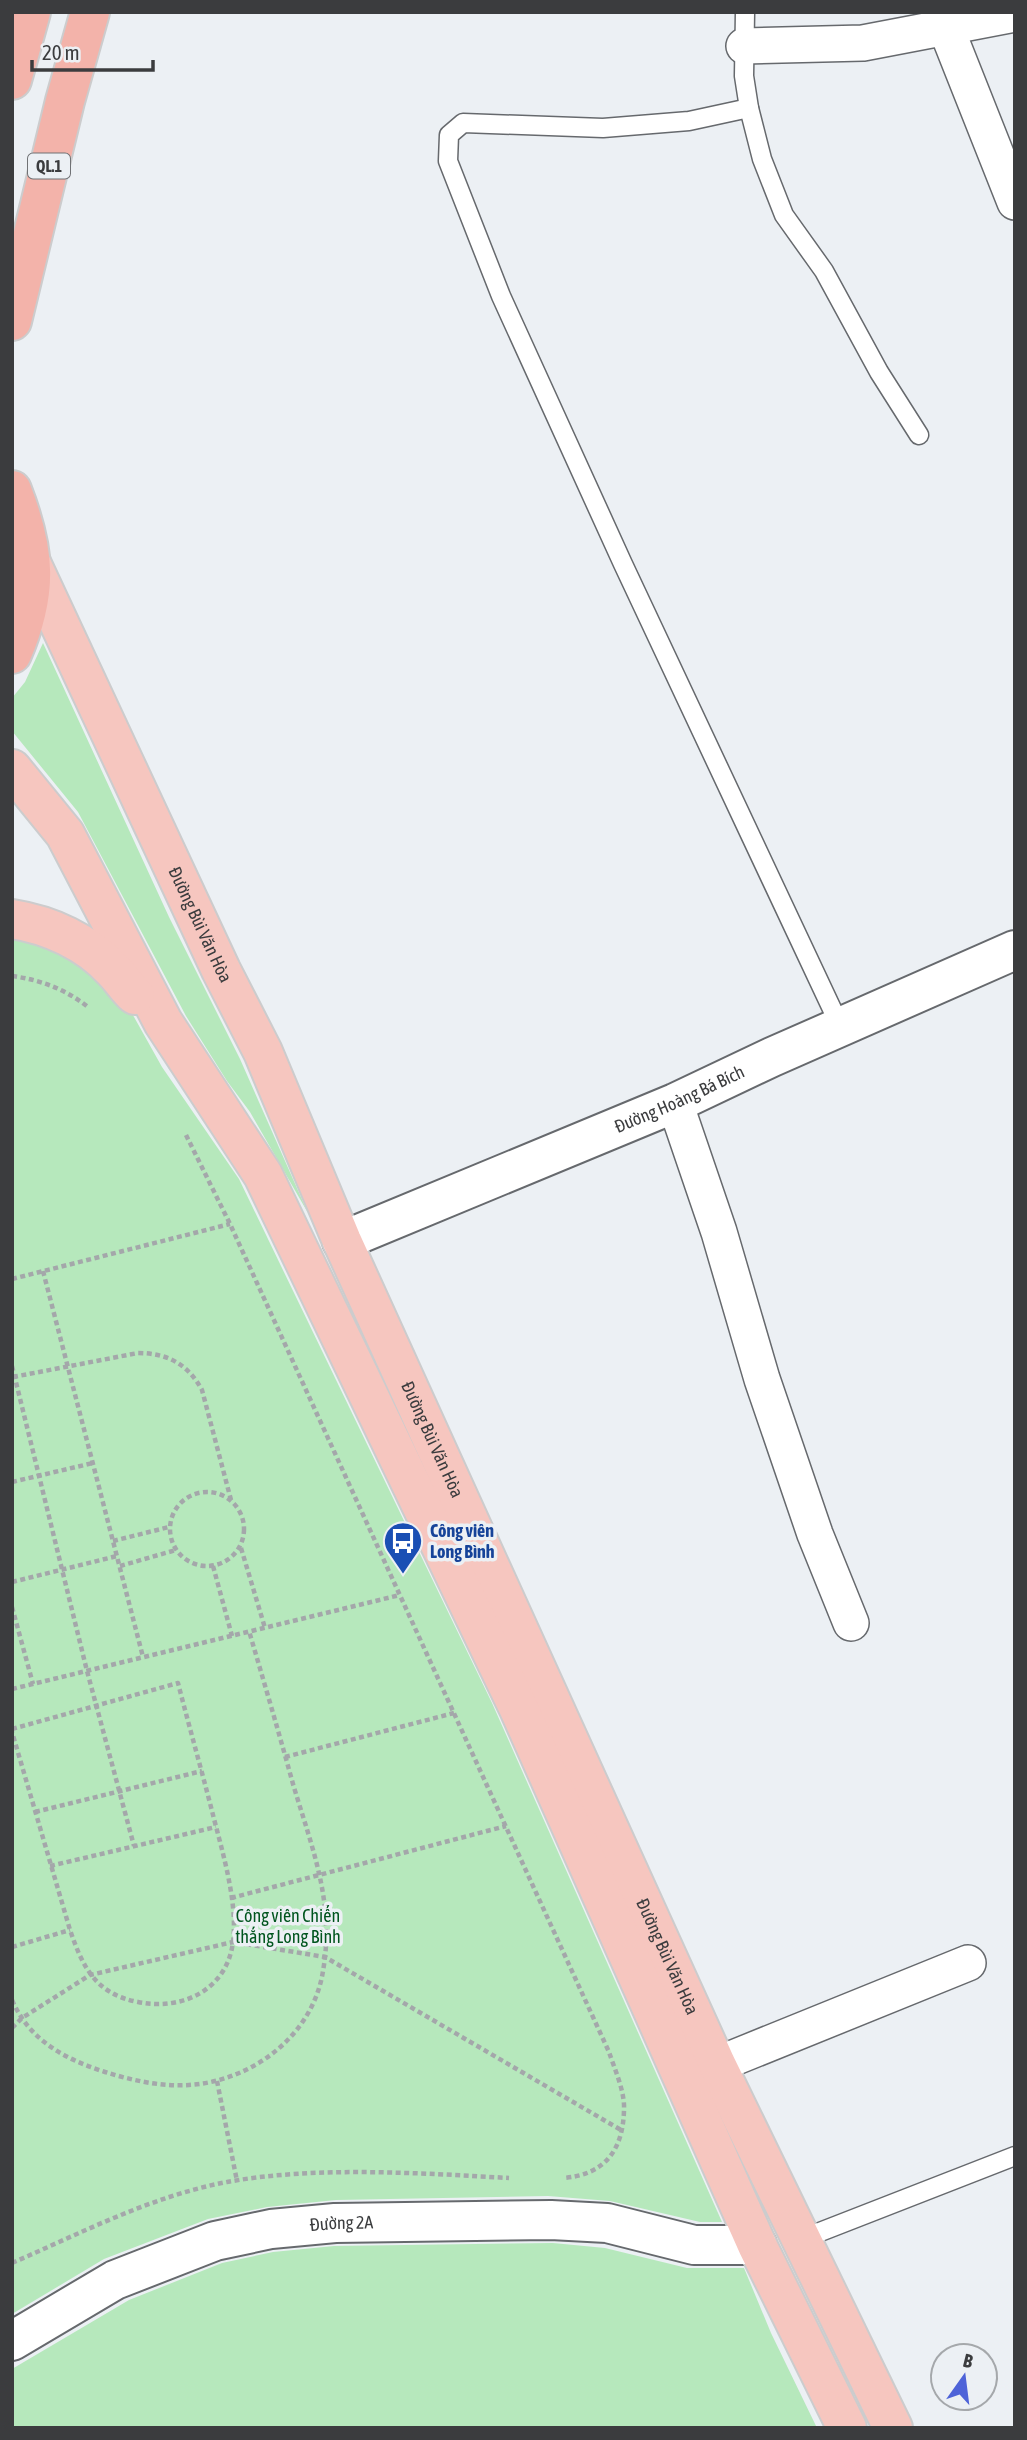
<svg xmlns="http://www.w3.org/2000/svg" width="1027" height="2440" font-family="'Asap Condensed',sans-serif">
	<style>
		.green { fill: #b6e8bc }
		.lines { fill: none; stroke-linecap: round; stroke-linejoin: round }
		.service-casing { stroke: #66696d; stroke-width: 21 }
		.minor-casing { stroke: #66696d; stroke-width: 38 }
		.tertiary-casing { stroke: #66696d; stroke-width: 42 }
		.primary-casing { stroke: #cccccd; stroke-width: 42 }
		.trunk-casing { stroke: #cccccd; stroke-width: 42 }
		.path { stroke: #a4a7aa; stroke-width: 4.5; stroke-dasharray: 5 3.5; stroke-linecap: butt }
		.service { stroke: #fff; stroke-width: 18 }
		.minor { stroke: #fff; stroke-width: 35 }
		.tertiary { stroke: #fff; stroke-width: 38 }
		.primary { stroke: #f6c6bf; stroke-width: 38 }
		.trunk { stroke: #f3b3aa; stroke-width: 38 }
		.labels { text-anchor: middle; stroke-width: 7; stroke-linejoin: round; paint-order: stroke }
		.shield { fill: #ecf0f4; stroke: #707275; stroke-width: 2 }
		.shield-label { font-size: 16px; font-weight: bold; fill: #3b3c3e }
		.street-label { font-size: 18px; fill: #3b3c3e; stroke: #ecf0f4 }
		.transit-label { font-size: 18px; font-weight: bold; fill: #164399; stroke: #ecf0f4; text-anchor: start }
		.park-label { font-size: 18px; fill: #00551e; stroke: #ecf0f4 }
	</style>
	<rect width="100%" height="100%" fill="#ecf0f4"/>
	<!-- green -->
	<g class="green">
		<path d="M43,643L169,917L240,1059L308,1213L250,1112L227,1081L186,1016L78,812L12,731V698L25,682Z"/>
		<path d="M12,932L57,946L129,1008L162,1067L239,1179L492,1703L722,2222H700L610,2201L548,2196L336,2200L267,2207L208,2219L104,2259L12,2314Z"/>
		<path d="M553,2243L605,2248L687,2268H744L771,2333L817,2428H12V2369L129,2300L222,2263L273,2252L334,2246Z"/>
	</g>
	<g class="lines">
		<!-- service casing -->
		<g class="service-casing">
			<g id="service">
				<path d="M745,12L744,76L749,108L762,159L784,215L824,271L879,372L919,435"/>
				<path d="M749,108L689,121L603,128L463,123L449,135L448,161L501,296L623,564L840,1026"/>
				<path d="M802,2239L1015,2156"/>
			</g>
		</g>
		<!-- minor casing -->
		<g class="minor-casing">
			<g id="minor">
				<path d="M946,28L1015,202"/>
				<path d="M744,46L863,43L1015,14"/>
				<path d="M675,1103L719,1232L762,1379L815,1534L851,1623"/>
				<path d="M689,2076L968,1963"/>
			</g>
		</g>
		<!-- tertiary casing -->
		<g class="tertiary-casing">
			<g id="tertiary">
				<path id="s1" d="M342,1241L675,1103L772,1057L1015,950"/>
				<path id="s2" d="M12,2341L115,2280L215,2241L271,2229L335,2223L551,2220L607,2223L694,2245H757"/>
			</g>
		</g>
		<!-- primary casing -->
		<g class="primary-casing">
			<g id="primary">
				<path id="s3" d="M32,565L221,970L263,1052L342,1241L716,2064L893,2428"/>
				<path d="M12,769L65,834L163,1022L263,1175L519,1709L757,2245L847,2428"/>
				<path d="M12,919C50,925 87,942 113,970C121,978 127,988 135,995"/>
			</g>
		</g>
		<!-- trunk casing -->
		<g class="trunk-casing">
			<g id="trunk">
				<path d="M12,80L31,12"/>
				<path d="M12,321L65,101L90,12"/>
				<path d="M12,490C36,552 39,592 12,654"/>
			</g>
		</g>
		<!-- path -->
		<g class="path">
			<path d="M12,976C41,980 65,989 88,1007"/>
			<path d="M186,1135L230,1224L609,2052C615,2070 625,2092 624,2110C623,2151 604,2175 563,2178"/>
			<path d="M43,1271L143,1657"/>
			<path d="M12,1279L230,1224"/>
			<path d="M12,1366L87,1671L134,1846"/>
			<path d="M13,1377L138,1353C167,1353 188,1364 202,1390L231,1500"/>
			<path d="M12,1482L93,1463"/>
			<circle cx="207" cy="1529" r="37"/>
			<path d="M113,1541L169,1527"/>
			<path d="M241,1548L265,1628"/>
			<path d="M120,1566L176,1550"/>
			<path d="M213,1566L232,1636"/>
			<path d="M12,1582L117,1556"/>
			<path d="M12,1607L33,1684"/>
			<path d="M12,1689L400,1595"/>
			<path d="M12,1729L178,1683C189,1726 201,1768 212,1811C222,1851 238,1901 233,1942C227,1990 182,2011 138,2002C96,1994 83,1968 70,1930L12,1732"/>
			<path d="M285,1757L454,1713"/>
			<path d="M35,1812L202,1771"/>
			<path d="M50,1866L216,1827"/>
			<path d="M231,1898L506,1826"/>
			<path d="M12,1947L70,1930"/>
			<path d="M12,2000C30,2041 65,2059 105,2072C131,2080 161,2087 189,2085C253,2081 313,2035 323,1971C335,1903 312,1848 293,1784C279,1733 264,1682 249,1631"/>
			<path d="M12,2028L22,2018L90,1975L233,1942L325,1957L621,2130"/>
			<path d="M217,2081L237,2181"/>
			<path d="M12,2263C81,2233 152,2196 227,2182C314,2166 419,2173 509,2178"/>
		</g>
		<!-- service -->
		<use href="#service" class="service"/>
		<!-- minor -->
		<use href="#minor" class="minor"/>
		<!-- tertiary -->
		<use href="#tertiary" class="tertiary"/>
		<!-- primary -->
		<use href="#primary" class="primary"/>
		<!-- trunk -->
		<use href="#trunk" class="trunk"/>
	</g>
	<!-- icons -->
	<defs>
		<g id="bus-pin" transform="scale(2.0125)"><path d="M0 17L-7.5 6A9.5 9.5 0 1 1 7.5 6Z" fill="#1a4fb4" stroke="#ecf0f4"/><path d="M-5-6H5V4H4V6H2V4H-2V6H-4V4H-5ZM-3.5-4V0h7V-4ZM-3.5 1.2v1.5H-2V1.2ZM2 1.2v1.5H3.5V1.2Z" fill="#fff"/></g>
	</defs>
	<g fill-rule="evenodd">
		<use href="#bus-pin" x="403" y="1541"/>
	</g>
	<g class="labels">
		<!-- shield labels -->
		<rect class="shield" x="28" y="153.5" width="42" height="25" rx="5"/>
		<g class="shield-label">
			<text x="49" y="172">QL.1</text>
		</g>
		<!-- street labels -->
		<g class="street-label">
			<text dy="6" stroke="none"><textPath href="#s3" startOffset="397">Đường Bùi Văn Hòa</textPath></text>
			<text dy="6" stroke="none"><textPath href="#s1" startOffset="366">Đường Hoàng Bá Bích</textPath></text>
			<text dy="6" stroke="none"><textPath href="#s3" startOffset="962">Đường Bùi Văn Hòa</textPath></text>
			<text dy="6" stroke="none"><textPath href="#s3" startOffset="1530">Đường Bùi Văn Hòa</textPath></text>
			<text dy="6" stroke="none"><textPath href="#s2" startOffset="355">Đường 2A</textPath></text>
		</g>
		<!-- transit labels -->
		<g class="transit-label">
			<text x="430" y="1537">Công viên<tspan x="430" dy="21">Long Bình</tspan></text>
		</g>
		<!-- park labels -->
		<g class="park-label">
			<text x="288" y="1922">Công viên Chiến<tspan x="288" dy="21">thắng Long Bình</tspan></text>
		</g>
	</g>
	<!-- border -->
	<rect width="1027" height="2440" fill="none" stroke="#3b3c3e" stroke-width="28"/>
	<!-- north arrow -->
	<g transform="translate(964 2377) rotate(14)"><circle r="33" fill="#ecf0f4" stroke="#a5a8ab" stroke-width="2"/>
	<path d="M0-5L12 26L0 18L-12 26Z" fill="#4e63d8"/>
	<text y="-10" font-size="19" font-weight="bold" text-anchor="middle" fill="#3b3c3e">B</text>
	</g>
	<!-- scale -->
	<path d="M32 60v10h121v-10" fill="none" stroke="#3b3c3e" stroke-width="3.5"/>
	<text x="42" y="60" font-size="21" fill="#3b3c3e" stroke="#ecf0f4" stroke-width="5" paint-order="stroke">20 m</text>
</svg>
